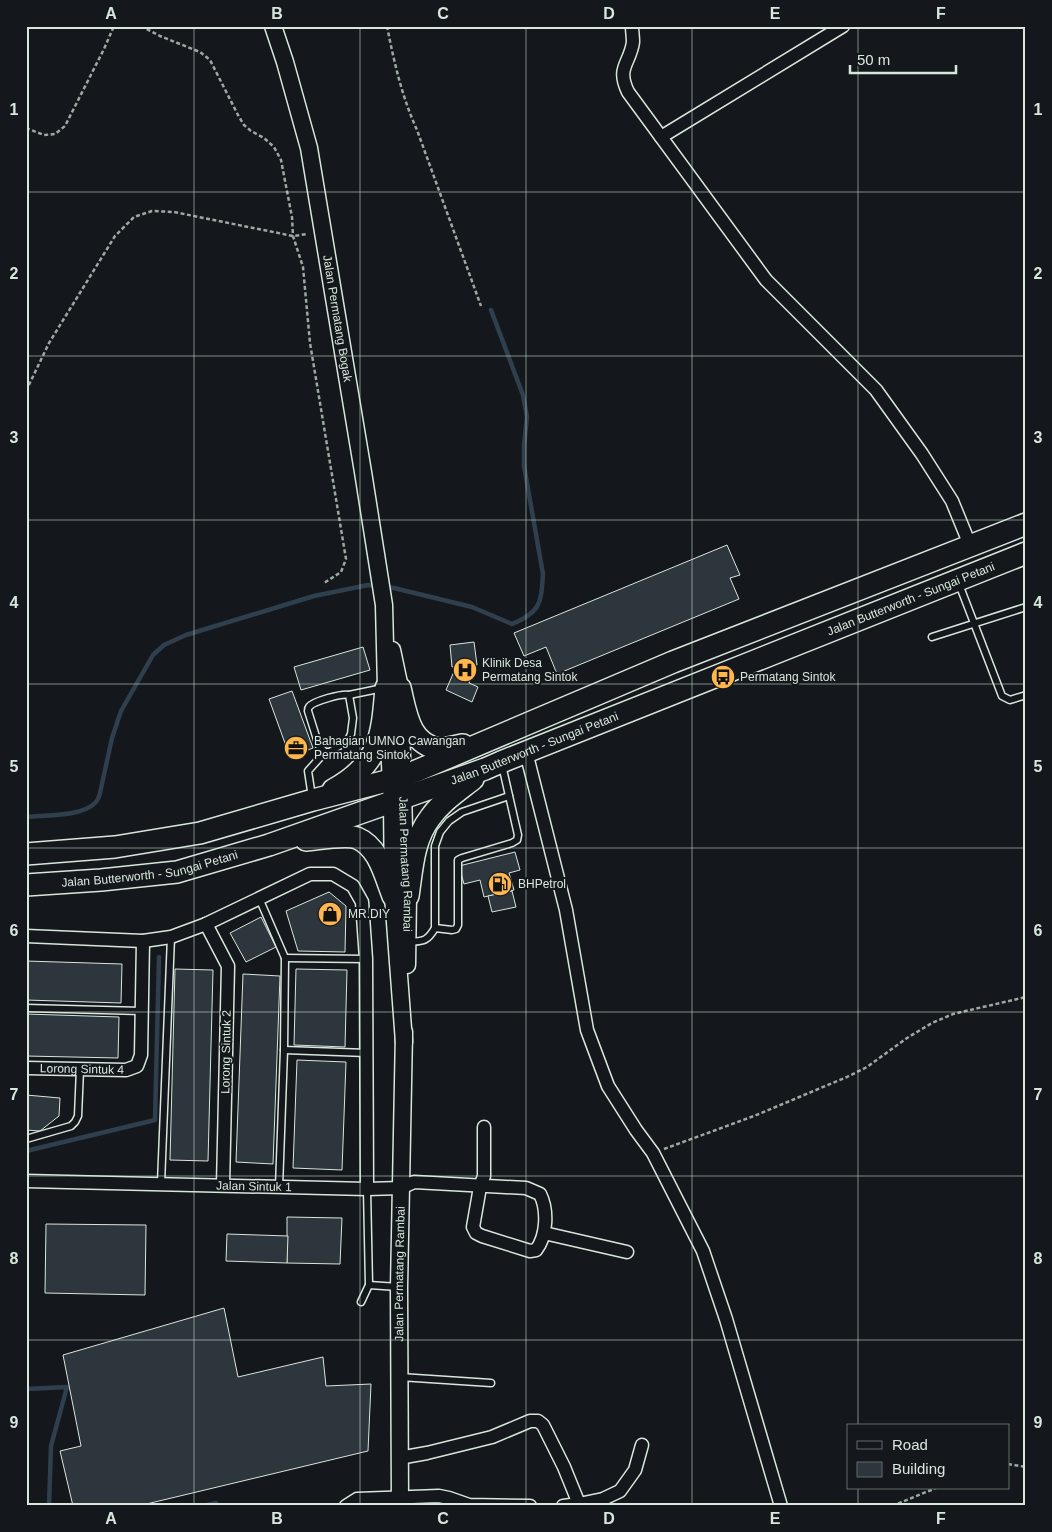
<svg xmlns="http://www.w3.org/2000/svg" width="1052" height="1532" font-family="Helvetica,sans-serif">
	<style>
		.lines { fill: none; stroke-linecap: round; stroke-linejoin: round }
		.stream { stroke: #2f3f4d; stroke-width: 4.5 }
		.building { fill: #2c363c; stroke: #d8e6dc }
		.service-casing { stroke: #d8e6dc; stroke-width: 9 }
		.minor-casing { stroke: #d8e6dc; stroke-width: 15 }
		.tertiary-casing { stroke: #d8e6dc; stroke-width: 19 }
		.trunk-casing { stroke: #d8e6dc; stroke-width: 24 }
		.path { stroke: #9da8a2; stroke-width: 2.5; stroke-dasharray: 4 2.5; stroke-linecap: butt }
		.service { stroke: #14181c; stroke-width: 6 }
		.minor { stroke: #14181c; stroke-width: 12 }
		.tertiary { stroke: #14181c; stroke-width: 16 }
		.trunk { stroke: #14181c; stroke-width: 21 }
		.grid { fill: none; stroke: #d8e6dc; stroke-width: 1; stroke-opacity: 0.55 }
		.labels { text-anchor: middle; stroke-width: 4; stroke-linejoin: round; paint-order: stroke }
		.street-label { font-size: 12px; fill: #d8e6dc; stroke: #14181c }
		.poi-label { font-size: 12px; fill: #d8e6dc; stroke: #14181c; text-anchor: start }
		.neatline { fill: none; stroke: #d8e6dc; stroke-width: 2 }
		.grid-label { font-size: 16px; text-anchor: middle; font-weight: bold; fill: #d8e6dc }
	</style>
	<rect width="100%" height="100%" fill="#14181c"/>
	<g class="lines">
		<!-- stream -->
		<g class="stream">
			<path d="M384,587L394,588L472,607L512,624C541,612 541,603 543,574L524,466V445L527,417L523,395L491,310"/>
			<path d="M26,817C45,815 81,817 95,803C98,800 99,797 100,793L112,738L121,711L153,655L164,645L186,635L314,596L368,585L376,586"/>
			<path d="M26,1151L155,1120L159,957"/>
			<path d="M26,1389L67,1387L51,1446L49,1506"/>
			<path d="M203,1506L216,1503L218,1506"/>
		</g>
	</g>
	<!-- building -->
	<g class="building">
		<path d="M727,545L740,575L730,578L739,599L557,674L546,647L524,656L514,633Z"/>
		<path d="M474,642L477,665L452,667L450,645Z"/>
		<path d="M363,647L370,670L301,690L294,667Z"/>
		<path d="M456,667H458L473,673L469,683L478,687L472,702L446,690Z"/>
		<path d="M292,691L313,748L290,757L269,699Z"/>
		<path d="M515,852L520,870L509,873L514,890L484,897L480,880L464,884L459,866Z"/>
		<path d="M512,891L516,907L492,912L488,896Z"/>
		<path d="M329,892L346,906L345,952L298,951L286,911Z"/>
		<path d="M261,917L276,947L246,962L230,933Z"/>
		<path d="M26,961L122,964L121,1003L26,1000Z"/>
		<path d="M175,969L213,970L208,1161L170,1160Z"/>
		<path d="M296,969L347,970L345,1047L294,1045Z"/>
		<path d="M243,974L280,976L273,1164L236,1162Z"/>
		<path d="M26,1014L119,1017L118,1058L26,1056Z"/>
		<path d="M297,1060L346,1062L342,1170L293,1168Z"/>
		<path d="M26,1095L60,1098L59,1116L40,1131L26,1130Z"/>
		<path d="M287,1217L342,1218L340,1264L287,1263Z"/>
		<path d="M46,1224L146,1225L145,1295L45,1293Z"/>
		<path d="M227,1234L288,1236L287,1263L226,1261Z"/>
		<path d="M224,1308L238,1377L323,1357L326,1386L371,1384L368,1451L138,1506H73L60,1451L81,1446L63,1355Z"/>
	</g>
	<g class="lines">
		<!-- service casing -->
		<g class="service-casing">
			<g id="service">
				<path d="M959,584L1002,696L1010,700L1026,695"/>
				<path d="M932,637L1026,607"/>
				<path d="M349,695L383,688"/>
				<path d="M312,797L308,771L325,752L319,746L308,711C308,710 308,708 309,707C313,701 343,693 349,695L353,718L351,734L348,740L330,752H325"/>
				<path d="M259,898L285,958L284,1050L279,1187"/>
				<path d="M435,928L452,930L456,929L458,925V860L462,858L512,843L517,840L518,835L502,765"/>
				<path d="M408,942C423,941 427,942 435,928V846L440,832L449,821L462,812L509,796"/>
				<path d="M285,958L366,959"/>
				<path d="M26,1008L142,1011"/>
				<path d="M284,1050L367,1053"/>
				<path d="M26,1139L71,1126L75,1122L78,1116L80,1069"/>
				<path d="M161,1183L171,937"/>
				<path d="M369,1285L398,1287"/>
				<path d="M361,1302L369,1285L367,1189"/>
				<path d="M400,1377L491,1383"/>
			</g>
		</g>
		<!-- minor casing -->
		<g class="minor-casing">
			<g id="minor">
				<path d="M632,26C632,31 633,37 633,42C630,64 616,67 628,92L766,280L876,390L922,454L952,501L970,545"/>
				<path d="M661,137L843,26"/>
				<path d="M526,752L566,910L587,1030L608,1086L636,1130L653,1153L703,1251L726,1319L781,1506"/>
				<path d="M206,924L228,966L223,1185"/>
				<path d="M26,936L143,941L171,937L206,924L310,874H333L353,886L362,902L366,959L367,1189"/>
				<path id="s1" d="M26,1068L126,1070L137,1066L141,1055L143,941"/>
				<path id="s2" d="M26,1181L367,1189L401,1188L414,1182L526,1188L540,1194C548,1210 547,1236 536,1250L530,1251L482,1236L476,1233L473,1227L480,1187L484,1176V1127"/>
				<path d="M544,1233L627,1252"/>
				<path d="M399,1458L427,1453L492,1437L530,1421H538L543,1425L564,1467L579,1504"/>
				<path d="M346,1506L357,1499L439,1496L449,1498L469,1505L530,1506"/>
				<path d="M563,1506L579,1504L603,1499L620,1491L635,1470L642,1445"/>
			</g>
		</g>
		<!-- tertiary casing -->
		<g class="tertiary-casing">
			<g id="tertiary">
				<path id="s3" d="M273,26L285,62L309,148L363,472L384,605L386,688L392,802L393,896L404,1042"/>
				<path id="s4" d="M392,650L400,688L405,862L408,896L407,965"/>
				<path id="s5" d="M400,1506L399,1287L404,1032"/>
			</g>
		</g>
		<!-- trunk casing -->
		<g class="trunk-casing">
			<g id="trunk">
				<path d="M400,688C406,712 409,745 440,749C447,749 456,746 463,745"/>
				<path d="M333,790C380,764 382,737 386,688"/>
				<path d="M306,840C318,839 346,834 357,838C379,847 385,876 393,896"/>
				<path d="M26,854L115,847L200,833L313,800L402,777L673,662L1026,524"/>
				<path id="s6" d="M26,885L101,880L177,872L269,845L485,769L501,762L1026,553"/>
				<path d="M408,896C412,870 413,840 430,818C441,802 458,791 473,779"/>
			</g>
		</g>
		<!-- path -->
		<g class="path">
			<path d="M141,26L160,36L200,52L210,60L238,115L244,125L251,131L264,138L274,147L281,160L292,217L293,236L303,267L310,343L346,559L341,572L324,583"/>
			<path d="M387,26C394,62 402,97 417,130L481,306"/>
			<path d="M26,128L44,135L55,134L65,126L104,49L114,26"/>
			<path d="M26,391L49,343L115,236L134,217L152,211L174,212L293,236L308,234"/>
			<path d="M664,1149L754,1116L847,1077L867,1067L907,1038L932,1023L953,1014L1026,997"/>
			<path d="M1008,1464L1026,1467"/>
			<path d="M892,1506L936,1488"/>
		</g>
		<!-- service -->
		<use href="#service" class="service"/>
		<!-- minor -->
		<use href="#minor" class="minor"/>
		<!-- tertiary -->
		<use href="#tertiary" class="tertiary"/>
		<!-- trunk -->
		<use href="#trunk" class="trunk"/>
	</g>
	<!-- grid -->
	<path class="grid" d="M194,26V1506M360,26V1506M526,26V1506M692,26V1506M858,26V1426M26,192H1026M26,356H1026M26,520H1026M26,684H1026M26,848H1026M26,1012H1026M26,1176H1026M26,1340H1026M858,1488V1506"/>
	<!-- icons -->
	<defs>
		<g id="hospital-disc" transform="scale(1.25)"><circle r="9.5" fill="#ffb74d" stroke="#14181c"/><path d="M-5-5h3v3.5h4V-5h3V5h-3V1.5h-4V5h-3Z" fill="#111"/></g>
		<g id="bus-disc" transform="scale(1.25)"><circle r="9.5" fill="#ffb74d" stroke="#14181c"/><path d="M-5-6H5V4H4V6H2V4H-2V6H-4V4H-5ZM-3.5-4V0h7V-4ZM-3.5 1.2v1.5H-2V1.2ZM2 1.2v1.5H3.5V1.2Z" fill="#111"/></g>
		<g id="office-disc" transform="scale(1.25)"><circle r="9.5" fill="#ffb74d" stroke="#14181c"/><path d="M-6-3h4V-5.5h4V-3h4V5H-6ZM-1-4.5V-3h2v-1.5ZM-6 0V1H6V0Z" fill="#111"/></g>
		<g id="fuel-disc" transform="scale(1.25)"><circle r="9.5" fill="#ffb74d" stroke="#14181c"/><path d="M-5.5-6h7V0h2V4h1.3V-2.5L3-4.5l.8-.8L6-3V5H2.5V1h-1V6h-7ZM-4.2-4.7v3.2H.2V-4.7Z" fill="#111"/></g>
		<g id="shop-disc" transform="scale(1.25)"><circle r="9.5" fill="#ffb74d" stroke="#14181c"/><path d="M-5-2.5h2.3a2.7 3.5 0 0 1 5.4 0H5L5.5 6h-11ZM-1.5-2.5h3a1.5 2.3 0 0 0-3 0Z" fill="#111"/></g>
	</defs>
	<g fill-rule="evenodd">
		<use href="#hospital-disc" x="465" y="670"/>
		<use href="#bus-disc" x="723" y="677"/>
		<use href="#office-disc" x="296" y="748"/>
		<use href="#fuel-disc" x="500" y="884"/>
		<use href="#shop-disc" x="330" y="914"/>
	</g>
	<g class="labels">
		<!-- street labels -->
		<g class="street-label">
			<text dy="4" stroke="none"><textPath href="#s3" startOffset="300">Jalan Permatang Bogak</textPath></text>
			<text dy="4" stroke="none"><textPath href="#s6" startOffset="935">Jalan Butterworth - Sungai Petani</textPath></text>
			<text dy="4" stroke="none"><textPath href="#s6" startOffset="530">Jalan Butterworth - Sungai Petani</textPath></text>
			<text dy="4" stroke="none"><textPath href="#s4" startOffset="215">Jalan Permatang Rambai</textPath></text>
			<text dy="4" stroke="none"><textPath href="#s6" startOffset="125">Jalan Butterworth - Sungai Petani</textPath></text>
			<text transform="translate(226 1052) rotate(-89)" y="4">Lorong Sintuk 2</text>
			<text dy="4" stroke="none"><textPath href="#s1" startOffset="56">Lorong Sintuk 4</textPath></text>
			<text dy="4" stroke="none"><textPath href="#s2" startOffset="228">Jalan Sintuk 1</textPath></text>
			<text dy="4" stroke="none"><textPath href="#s5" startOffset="232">Jalan Permatang Rambai</textPath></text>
		</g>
		<!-- poi labels -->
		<g class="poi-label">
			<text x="482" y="667">Klinik Desa<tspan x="482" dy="14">Permatang Sintok</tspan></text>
			<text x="740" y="681">Permatang Sintok</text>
			<text x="314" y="745">Bahagian UMNO Cawangan<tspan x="314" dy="14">Permatang Sintok</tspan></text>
			<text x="518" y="888">BHPetrol</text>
			<text x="348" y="918">MR.DIY</text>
		</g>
	</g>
	<!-- border -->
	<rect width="1052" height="1532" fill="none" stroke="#14181c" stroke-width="55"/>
	<!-- legend -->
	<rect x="847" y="1424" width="162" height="65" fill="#14181c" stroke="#626a69"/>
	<rect x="857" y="1441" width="25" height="8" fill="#14181c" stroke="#626a69"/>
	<text x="892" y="1450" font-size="15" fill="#d8e6dc">Road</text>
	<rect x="857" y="1462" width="25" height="15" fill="#2c363c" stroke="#626a69"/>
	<text x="892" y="1474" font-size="15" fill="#d8e6dc">Building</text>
	<!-- scale -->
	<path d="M850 65v8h106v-8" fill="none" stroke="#d8e6dc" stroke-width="2.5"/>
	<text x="857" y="65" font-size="15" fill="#d8e6dc" stroke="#14181c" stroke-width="4" paint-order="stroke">50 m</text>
	<rect x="28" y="28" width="996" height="1476" class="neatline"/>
	<g class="grid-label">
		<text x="111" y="19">A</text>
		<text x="277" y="19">B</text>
		<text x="443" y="19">C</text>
		<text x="609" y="19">D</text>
		<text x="775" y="19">E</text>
		<text x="941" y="19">F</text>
		<text x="14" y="115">1</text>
		<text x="1038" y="115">1</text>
		<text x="14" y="279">2</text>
		<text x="1038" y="279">2</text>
		<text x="14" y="443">3</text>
		<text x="1038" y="443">3</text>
		<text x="14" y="608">4</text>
		<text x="1038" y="608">4</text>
		<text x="14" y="772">5</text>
		<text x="1038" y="772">5</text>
		<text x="14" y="936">6</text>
		<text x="1038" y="936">6</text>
		<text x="14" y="1100">7</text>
		<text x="1038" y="1100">7</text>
		<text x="14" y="1264">8</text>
		<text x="1038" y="1264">8</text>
		<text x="14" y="1428">9</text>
		<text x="1038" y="1428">9</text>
		<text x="111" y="1524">A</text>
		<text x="277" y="1524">B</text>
		<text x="443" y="1524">C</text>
		<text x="609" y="1524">D</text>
		<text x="775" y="1524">E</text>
		<text x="941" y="1524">F</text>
	</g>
</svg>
